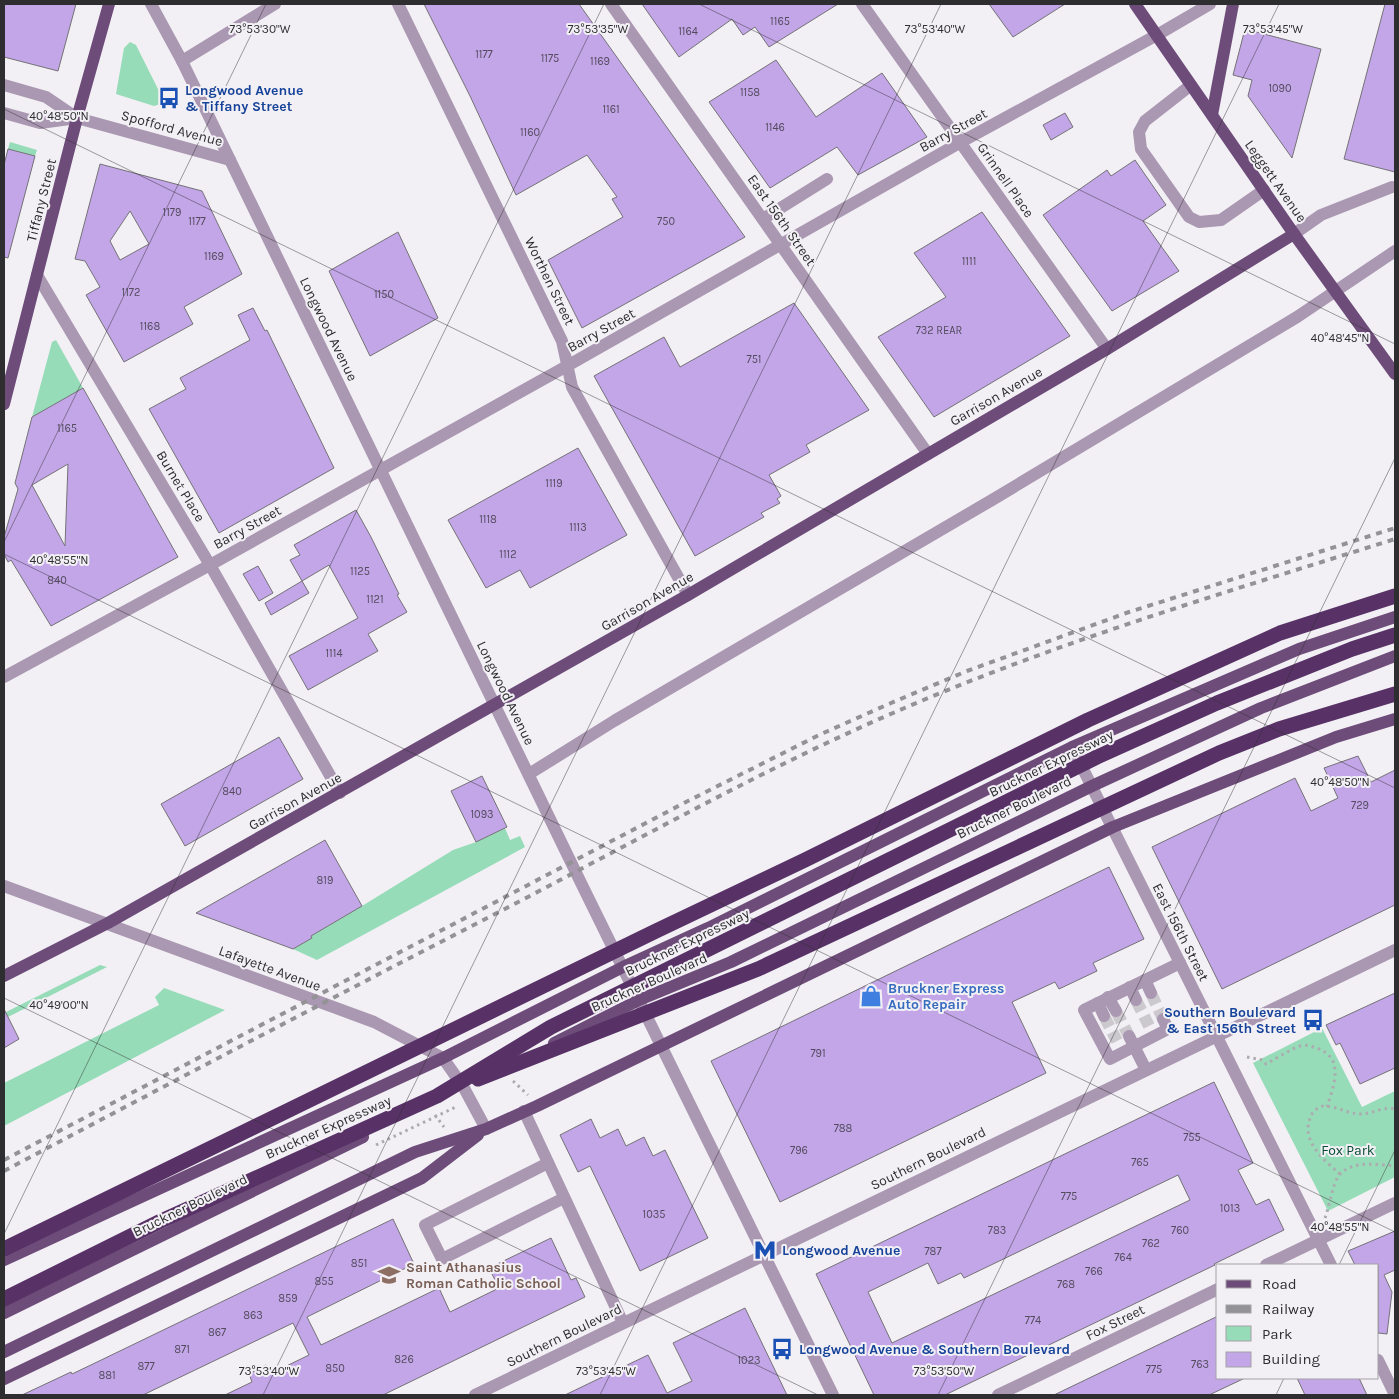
<svg xmlns="http://www.w3.org/2000/svg" width="1399" height="1399" font-family="Karla,sans-serif">
	<style>
		.green { fill: #97dcb9 }
		.building { fill: #c3a6e8; stroke: #747276; fill-rule: evenodd }
		.lines { fill: none; stroke-linecap: round; stroke-linejoin: round }
		.minor-tunnel { stroke: #cbc9cd; stroke-width: 12; stroke-dasharray: 12 6; stroke-linecap: butt }
		.path { stroke: #acabaf; stroke-width: 3; stroke-dasharray: 2.5 4; stroke-linecap: butt }
		.minor { stroke: #aa97b1; stroke-width: 12 }
		.major { stroke: #6e4c7a; stroke-width: 12 }
		.highway { stroke: #583266; stroke-width: 15 }
		.rail { stroke: #939295; stroke-width: 4; stroke-dasharray: 6 6; stroke-linecap: butt }
		.ticks { fill: none; stroke: #2e2d2f; stroke-width: 1; stroke-opacity: 0.45 }
		.labels { text-anchor: middle; stroke-width: 4; stroke-linejoin: round; paint-order: stroke }
		.number-label { font-size: 11px; fill: #534b5d }
		.transit-label { font-size: 14px; font-weight: bold; fill: #164399; stroke: #f2f0f5; text-anchor: start }
		.street-label { font-size: 14px; fill: #2e2d2f; stroke: #f2f0f5 }
		.shop-label { font-size: 14px; font-weight: bold; fill: #366cbe; stroke: #f2f0f5; text-anchor: start }
		.park-label { font-size: 14px; fill: #084a31; stroke: #f2f0f5 }
		.education-label { font-size: 14px; font-weight: bold; fill: #785e54; stroke: #f2f0f5; text-anchor: start }
		.ticks-label { font-size: 12px; text-anchor: middle; fill: #2e2d2f; stroke: #f2f0f5; stroke-width: 4; stroke-linejoin: round; paint-order: stroke }
	</style>
	<rect width="100%" height="100%" fill="#f2f0f5"/>
	<!-- green -->
	<g class="green">
		<path d="M130,42L136,45L162,97C163,102 159,105 154,106L116,94L124,48Z"/>
		<path d="M10,142L37,150L35,156L8,149Z"/>
		<path d="M56,340L83,388L32,417L52,342Z"/>
		<path d="M505,828L510,840L520,836L525,847L317,960L293,949L312,938L311,936L362,906L453,850L476,842Z"/>
		<path d="M100,965L107,967L4,1019V1013Z"/>
		<path d="M164,988L225,1010L4,1126V1083L159,1005L155,997Z"/>
		<path d="M1322,1028L1362,1107L1395,1091V1177L1328,1211L1253,1063Z"/>
	</g>
	<!-- building -->
	<g class="building">
		<path d="M4,4H76L58,71L4,57Z"/>
		<path d="M424,4H579L745,237L582,328L548,260L623,217L612,199L617,197L587,155L516,195L470,96Z"/>
		<path d="M642,4H838L769,47L755,27L743,35L732,19L679,57Z"/>
		<path d="M989,4H1065L1013,37Z"/>
		<path d="M1385,4H1395V172L1344,159Z"/>
		<path d="M1245,29L1321,49L1292,158L1248,96L1252,80L1233,75Z"/>
		<path d="M776,60L816,117L882,73L927,137L858,175L837,147L770,188L709,102Z"/>
		<path d="M1065,113L1073,127L1051,140L1043,125Z"/>
		<path d="M8,149L35,156L8,258L4,257V165Z"/>
		<path d="M1135,160L1166,205L1143,221L1179,271L1112,311L1043,215L1107,170L1111,176Z"/>
		<path d="M100,164L202,191L242,274L184,307L193,324L124,362L86,295L100,287L85,261L75,259ZM130,211L149,244L120,260L110,241Z"/>
		<path d="M982,212L1070,336L934,417L878,337L946,297L914,253Z"/>
		<path d="M398,232L438,318L370,356L329,271Z"/>
		<path d="M794,303L869,410L806,445L810,452L769,475L781,496L777,499L780,503L761,513L764,517L695,556L594,376L664,337L680,367Z"/>
		<path d="M253,308L265,331L267,330L334,468L219,533L149,409L186,389L180,378L250,340L238,315Z"/>
		<path d="M83,388L178,557L51,626L11,560L8,562L4,554V537L18,489L15,483L32,417ZM68,464L65,546L32,485Z"/>
		<path d="M578,448L627,535L530,588L520,570L486,588L448,520Z"/>
		<path d="M356,510L371,537L399,594L397,595L407,612L368,634L378,651L308,690L289,656L358,618L329,565L302,581L290,560L300,555L294,545Z"/>
		<path d="M258,566L273,593L259,601L243,574Z"/>
		<path d="M302,581L309,593L271,615L265,603Z"/>
		<path d="M279,737L303,779L185,846L161,804Z"/>
		<path d="M1358,756L1371,782L1395,770V905L1222,989L1152,847L1295,778L1311,811L1338,798L1324,768Z"/>
		<path d="M482,776L507,827L476,842L451,791Z"/>
		<path d="M325,840L362,906L311,936L312,938L293,949L196,913Z"/>
		<path d="M1109,867L1144,939L1093,963L1097,971L1059,989L1055,982L1012,1002L1046,1073L780,1202L711,1061Z"/>
		<path d="M1395,993V1068L1360,1084L1340,1043L1336,1045L1326,1025Z"/>
		<path d="M4,1009L19,1039L4,1048Z"/>
		<path d="M1214,1082L1253,1163L1238,1170L1256,1205L1269,1199L1284,1230L1214,1264L1215,1265L945,1395H874L816,1274ZM1178,1175L1190,1200L892,1343L868,1292L928,1263L938,1284L961,1273L964,1278Z"/>
		<path d="M591,1119L600,1138L618,1129L626,1146L644,1137L653,1156L665,1150L708,1238L640,1271L590,1166L578,1172L560,1135Z"/>
		<path d="M393,1219L414,1264L307,1317L321,1345L439,1288L450,1312L499,1288L489,1268L551,1238L571,1280L576,1278L585,1297L383,1395H225L252,1382L249,1374L266,1365L270,1374L309,1355L293,1323L143,1395H22L71,1372L72,1374L95,1363Z"/>
		<path d="M1395,1231V1270L1384,1275L1392,1292L1387,1334L1378,1333V1265H1355L1348,1251Z"/>
		<path d="M745,1308L787,1395H565L648,1355L667,1393L692,1381L673,1343Z"/>
		<path d="M1218,1316V1378H1245L1209,1395H1054Z"/>
		<path d="M1297,1378H1359L1367,1395H1305Z"/>
	</g>
	<g class="lines">
		<!-- minor-tunnel -->
		<g class="minor-tunnel">
			<path d="M1151,993L1163,1019"/>
			<path d="M1136,1000L1149,1026"/>
			<path d="M1116,1011L1129,1036"/>
			<path d="M1104,1016L1117,1041"/>
		</g>
		<!-- path -->
		<g class="path">
			<path d="M1247,1057L1263,1060L1266,1064C1277,1058 1289,1050 1300,1046C1307,1044 1313,1047 1319,1049C1345,1059 1333,1088 1327,1107"/>
			<path d="M513,1081L528,1095"/>
			<path d="M435,1115L444,1127"/>
			<path d="M376,1145L458,1106"/>
			<path d="M1340,1174C1324,1160 1298,1139 1312,1114C1315,1110 1319,1106 1324,1106C1335,1106 1347,1113 1358,1114C1371,1115 1382,1106 1395,1109"/>
			<path d="M1325,1218C1329,1207 1331,1194 1335,1183C1344,1159 1374,1164 1395,1166"/>
		</g>
		<!-- minor -->
		<g class="minor">
			<path d="M151,4L182,61L583,887L833,1395"/>
			<path d="M398,4L562,341L572,387L688,595"/>
			<path d="M611,4L928,454"/>
			<path d="M862,4L1107,349"/>
			<path d="M182,61L275,4"/>
			<path d="M4,85L46,97L77,118L230,160"/>
			<path d="M1191,85L1145,121L1139,132L1141,149L1189,217L1199,222L1221,220L1264,190"/>
			<path d="M4,113L40,123L77,118"/>
			<path d="M763,219L827,179"/>
			<path d="M1294,234L1321,215L1392,187"/>
			<path d="M37,275L210,565L340,793"/>
			<path d="M4,677L210,565L567,366L961,142L1157,35L1210,4"/>
			<path d="M1072,747L1331,1265"/>
			<path d="M529,774L614,721L992,500L1297,317L1395,251"/>
			<path d="M4,886L374,1022L443,1058L464,1088L486,1129"/>
			<path d="M1145,980L1151,993"/>
			<path d="M1130,987L1136,1000"/>
			<path d="M1108,997L1116,1011"/>
			<path d="M1098,1003L1104,1016"/>
			<path d="M1163,1019L1168,1029L1110,1059L1084,1010L1180,963"/>
			<path d="M1129,1036L1146,1070"/>
			<path d="M524,1111L623,1323"/>
			<path d="M548,1163L425,1225L442,1259L564,1198"/>
			<path d="M1266,1265L1395,1203"/>
			<path d="M1378,1360L1395,1395"/>
			<path d="M475,1395L1395,950"/>
			<path d="M998,1395L1218,1289"/>
		</g>
		<!-- major -->
		<g class="major">
			<path d="M1135,4L1294,234L1395,374"/>
			<path d="M1212,115L1233,4"/>
			<path d="M4,404L77,118L109,4"/>
			<path d="M4,976L108,923L688,595L1107,349L1294,234"/>
			<path d="M554,1043L639,1000L731,962L1092,786L1261,708L1395,656"/>
			<path d="M4,1260L443,1058L623,967L708,928L1072,747L1299,649L1395,617"/>
			<path d="M4,1313L363,1137"/>
			<path d="M4,1352L415,1152L486,1129L537,1106L1113,827L1336,737L1395,719"/>
			<path d="M4,1379L422,1178L478,1135"/>
		</g>
		<!-- highway -->
		<g class="highway">
			<path d="M478,1079L758,969L1219,753L1279,729L1395,694"/>
			<path d="M4,1249L656,931L805,860L1088,720L1280,633L1395,596"/>
			<path d="M4,1299L161,1221L437,1096L551,1027L1097,757L1217,703L1352,649L1395,635"/>
		</g>
		<!-- rail -->
		<g class="rail">
			<path d="M4,1160L686,802L819,735L891,703L967,671L1129,612L1395,528"/>
			<path d="M4,1171C176,1080 349,989 522,900C645,836 766,768 893,713C1056,642 1227,592 1395,539"/>
		</g>
	</g>
	<!-- ticks -->
	<path class="ticks" d="M699,4L1395,344M4,109L1395,788M4,542L266,4M4,554L1395,1232M4,998L818,1395M4,1234L604,4M1339,1265L1395,1150M263,1395L941,4M600,1395L1279,4M938,1395L1395,458M1276,1395L1284,1378"/>
	<!-- icons -->
	<defs>
		<g id="bus-bare" transform="scale(1.725)"><path d="M-5-6H5V4H4V6H2V4H-2V6H-4V4H-5ZM-3.5-4V0h7V-4ZM-3.5 1.2v1.5H-2V1.2ZM2 1.2v1.5H3.5V1.2Z" fill="#1a4fb4" stroke="#f2f0f5" stroke-width="2.5" paint-order="stroke"/></g>
		<g id="shop-bare" transform="scale(1.725)"><path d="M-5-2.5h2.3a2.7 3.5 0 0 1 5.4 0H5L5.5 6h-11ZM-1.5-2.5h3a1.5 2.3 0 0 0-3 0Z" fill="#3f7fe0" stroke="#f2f0f5" stroke-width="2.5" paint-order="stroke"/></g>
		<g id="metro-bare" transform="scale(1.725)"><path d="M-5.5 5V-5H-3L0 0L3-5H5.5V5H3V-.5L0 4L-3-.5V5Z" fill="#1a4fb4" stroke="#f2f0f5" stroke-width="2.5" paint-order="stroke"/></g>
		<g id="school-bare" transform="scale(1.725)"><path d="M0-5L7-2L0 1L-7-2ZM-4 1L0 2.5L4 1V4Q0 6-4 4Z" fill="#8d6e63" stroke="#f2f0f5" stroke-width="2.5" paint-order="stroke"/></g>
	</defs>
	<g fill-rule="evenodd">
		<use href="#bus-bare" x="169" y="98"/>
		<use href="#shop-bare" x="871" y="996"/>
		<use href="#bus-bare" x="1313" y="1020"/>
		<use href="#metro-bare" x="765" y="1250"/>
		<use href="#school-bare" x="389" y="1275"/>
		<use href="#bus-bare" x="782" y="1349"/>
	</g>
	<g class="labels">
		<!-- number labels -->
		<g class="number-label">
			<text x="780" y="25">1165</text>
			<text x="688" y="35">1164</text>
			<text x="484" y="58">1177</text>
			<text x="550" y="62">1175</text>
			<text x="600" y="65">1169</text>
			<text x="1280" y="92">1090</text>
			<text x="750" y="96">1158</text>
			<text x="611" y="113">1161</text>
			<text x="775" y="131">1146</text>
			<text x="530" y="136">1160</text>
			<text x="172" y="216">1179</text>
			<text x="197" y="225">1177</text>
			<text x="666" y="225">750</text>
			<text x="214" y="260">1169</text>
			<text x="969" y="265">1111</text>
			<text x="131" y="296">1172</text>
			<text x="384" y="298">1150</text>
			<text x="150" y="330">1168</text>
			<text x="939" y="334">732 REAR</text>
			<text x="754" y="363">751</text>
			<text x="67" y="432">1165</text>
			<text x="554" y="487">1119</text>
			<text x="488" y="523">1118</text>
			<text x="578" y="531">1113</text>
			<text x="508" y="558">1112</text>
			<text x="360" y="575">1125</text>
			<text x="57" y="584">840</text>
			<text x="375" y="603">1121</text>
			<text x="334" y="657">1114</text>
			<text x="232" y="795">840</text>
			<text x="1360" y="809">729</text>
			<text x="482" y="818">1093</text>
			<text x="325" y="884">819</text>
			<text x="818" y="1057">791</text>
			<text x="843" y="1132">788</text>
			<text x="1192" y="1141">755</text>
			<text x="799" y="1154">796</text>
			<text x="1140" y="1166">765</text>
			<text x="1069" y="1200">775</text>
			<text x="1230" y="1212">1013</text>
			<text x="654" y="1218">1035</text>
			<text x="997" y="1234">783</text>
			<text x="1180" y="1234">760</text>
			<text x="1151" y="1247">762</text>
			<text x="933" y="1255">787</text>
			<text x="1123" y="1261">764</text>
			<text x="359" y="1267">851</text>
			<text x="1094" y="1275">766</text>
			<text x="324" y="1285">855</text>
			<text x="1066" y="1288">768</text>
			<text x="288" y="1302">859</text>
			<text x="253" y="1319">863</text>
			<text x="1033" y="1324">774</text>
			<text x="217" y="1336">867</text>
			<text x="182" y="1353">871</text>
			<text x="404" y="1363">826</text>
			<text x="749" y="1364">1023</text>
			<text x="1200" y="1368">763</text>
			<text x="146" y="1370">877</text>
			<text x="335" y="1372">850</text>
			<text x="1154" y="1373">775</text>
			<text x="107" y="1379">881</text>
		</g>
		<!-- transit labels -->
		<g class="transit-label">
			<text x="185" y="95">Longwood Avenue<tspan x="185" dy="16">&amp; Tiffany Street</tspan></text>
			<text x="1296" y="1017" text-anchor="end">Southern Boulevard<tspan x="1296" dy="16">&amp; East 156th Street</tspan></text>
			<text x="782" y="1255">Longwood Avenue</text>
			<text x="799" y="1354">Longwood Avenue &amp; Southern Boulevard</text>
		</g>
		<!-- street labels -->
		<g class="street-label">
			<text transform="translate(172 128) rotate(15)" y="5">Spofford Avenue</text>
			<text transform="translate(953 130) rotate(-29)" y="5">Barry Street</text>
			<text transform="translate(1006 180) rotate(55)" y="5">Grinnell Place</text>
			<text transform="translate(1276 181) rotate(55)" y="5">Leggett Avenue</text>
			<text transform="translate(41 200) rotate(-76)" y="5">Tiffany Street</text>
			<text transform="translate(782 220) rotate(55)" y="5">East 156th Street</text>
			<text transform="translate(550 281) rotate(64)" y="5">Worthen Street</text>
			<text transform="translate(329 329) rotate(64)" y="5">Longwood Avenue</text>
			<text transform="translate(601 330) rotate(-29)" y="5">Barry Street</text>
			<text transform="translate(996 396) rotate(-30)" y="5">Garrison Avenue</text>
			<text transform="translate(181 486) rotate(59)" y="5">Burnet Place</text>
			<text transform="translate(247 527) rotate(-29)" y="5">Barry Street</text>
			<text transform="translate(647 601) rotate(-30)" y="5">Garrison Avenue</text>
			<text transform="translate(506 693) rotate(64)" y="5">Longwood Avenue</text>
			<text transform="translate(1051 763) rotate(-26)" y="5">Bruckner Expressway</text>
			<text transform="translate(295 801) rotate(-29)" y="5">Garrison Avenue</text>
			<text transform="translate(1014 807) rotate(-26)" y="5">Bruckner Boulevard</text>
			<text transform="translate(1181 932) rotate(63)" y="5">East 156th Street</text>
			<text transform="translate(687 942) rotate(-26)" y="5">Bruckner Expressway</text>
			<text transform="translate(270 968) rotate(20)" y="5">Lafayette Avenue</text>
			<text transform="translate(649 982) rotate(-24)" y="5">Bruckner Boulevard</text>
			<text transform="translate(328 1127) rotate(-24)" y="5">Bruckner Expressway</text>
			<text transform="translate(928 1158) rotate(-26)" y="5">Southern Boulevard</text>
			<text transform="translate(190 1205) rotate(-26)" y="5">Bruckner Boulevard</text>
			<text transform="translate(1115 1322) rotate(-26)" y="5">Fox Street</text>
			<text transform="translate(564 1335) rotate(-26)" y="5">Southern Boulevard</text>
		</g>
		<!-- shop labels -->
		<g class="shop-label">
			<text x="888" y="993">Bruckner Express<tspan x="888" dy="16">Auto Repair</tspan></text>
		</g>
		<!-- park labels -->
		<g class="park-label">
			<text x="1348" y="1155">Fox Park</text>
		</g>
		<!-- education labels -->
		<g class="education-label">
			<text x="406" y="1272">Saint Athanasius<tspan x="406" dy="16">Roman Catholic School</tspan></text>
		</g>
	</g>
	<g class="ticks-label">
		<text x="260" y="33">73°53'30"W</text>
		<text x="598" y="33">73°53'35"W</text>
		<text x="935" y="33">73°53'40"W</text>
		<text x="1273" y="33">73°53'45"W</text>
		<text x="59" y="120">40°48'50"N</text>
		<text x="1340" y="342">40°48'45"N</text>
		<text x="59" y="564">40°48'55"N</text>
		<text x="1340" y="786">40°48'50"N</text>
		<text x="59" y="1009">40°49'00"N</text>
		<text x="1340" y="1231">40°48'55"N</text>
		<text x="269" y="1375">73°53'40"W</text>
		<text x="606" y="1375">73°53'45"W</text>
		<text x="944" y="1375">73°53'50"W</text>
	</g>
	<!-- border -->
	<rect width="1399" height="1399" fill="none" stroke="#2e2d2f" stroke-width="10"/>
	<!-- legend -->
	<rect x="1216" y="1264" width="162" height="115" fill="#f2f0f5" stroke="#a4a2a6"/>
	<rect x="1226" y="1280" width="25" height="8" fill="#6e4c7a" stroke="#a4a2a6"/>
	<text x="1262" y="1289" font-size="15" fill="#2e2d2f">Road</text>
	<rect x="1226" y="1305" width="25" height="8" fill="#939295" stroke="#a4a2a6"/>
	<text x="1262" y="1314" font-size="15" fill="#2e2d2f">Railway</text>
	<rect x="1226" y="1326" width="25" height="15" fill="#97dcb9" stroke="#a4a2a6"/>
	<text x="1262" y="1339" font-size="15" fill="#2e2d2f">Park</text>
	<rect x="1226" y="1352" width="25" height="15" fill="#c3a6e8" stroke="#a4a2a6"/>
	<text x="1262" y="1364" font-size="15" fill="#2e2d2f">Building</text>
</svg>
